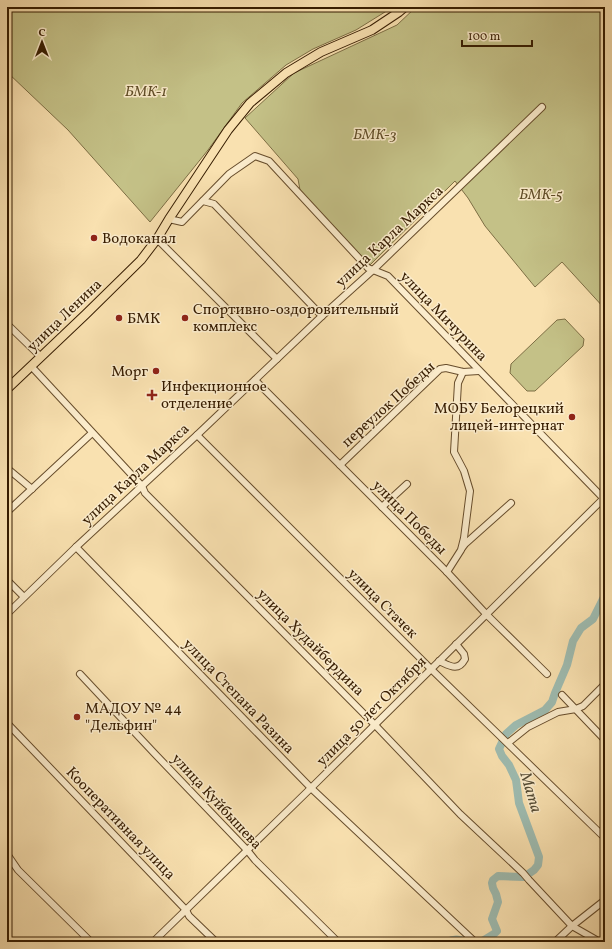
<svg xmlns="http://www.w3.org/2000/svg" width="612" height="949" font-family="Vollkorn,serif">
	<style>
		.garden { fill: #c4c187; stroke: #7d6e44 }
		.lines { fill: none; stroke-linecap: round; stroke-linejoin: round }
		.river { stroke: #9ebcb1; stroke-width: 8 }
		.minor-casing { stroke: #674d2c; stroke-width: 8 }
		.major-casing { stroke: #361c00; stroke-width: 10 }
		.minor { stroke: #fbeccc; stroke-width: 6 }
		.major { stroke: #f9e1b0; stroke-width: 8 }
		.poi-dot { fill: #8f2418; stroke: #fbeccc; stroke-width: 1.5 }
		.labels { text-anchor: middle; stroke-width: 3; stroke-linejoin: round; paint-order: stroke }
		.park-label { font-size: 15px; font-style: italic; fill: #614e28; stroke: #fbeccc }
		.street-label { font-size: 15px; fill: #361c00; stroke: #fbeccc }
		.poi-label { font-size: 15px; fill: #361c00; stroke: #fbeccc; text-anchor: start }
		.water-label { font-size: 16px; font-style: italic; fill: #554c35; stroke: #fbeccc }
	</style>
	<rect width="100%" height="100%" fill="#f9e1b0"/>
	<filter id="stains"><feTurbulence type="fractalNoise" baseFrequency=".005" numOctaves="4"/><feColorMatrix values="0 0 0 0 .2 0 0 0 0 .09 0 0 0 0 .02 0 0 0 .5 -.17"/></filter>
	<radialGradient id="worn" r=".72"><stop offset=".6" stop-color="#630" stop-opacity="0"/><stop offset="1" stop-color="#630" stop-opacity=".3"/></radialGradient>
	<!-- garden -->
	<g class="garden">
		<path d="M14,7H393L356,30L313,49L286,65L242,103L208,150L150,222L68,130L7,72V19Z"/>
		<path d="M416,7H605V309L562,262L535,287L485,226L468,198L455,181L370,265L300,190L298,179L245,118L294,73L397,25Z"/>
		<path d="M565,319L584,339L583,346L535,391H527L510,373L511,364L557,320Z"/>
	</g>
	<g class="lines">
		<!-- river -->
		<g class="river">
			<path d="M447,942C453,939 460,939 466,942"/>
			<path d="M481,942L494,934L497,931L492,919L498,902L496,894L493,888L492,883L493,880L498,876L524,877L534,870L538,865L539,857L519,803L516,780L509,765L502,756L499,749L506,734L516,725L545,710L552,702L555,693L567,665L573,641L581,628L593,619L605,595"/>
		</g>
		<!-- minor casing -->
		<g class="minor-casing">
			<g id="minor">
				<path d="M203,201L214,204L322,316"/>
				<path d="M169,219L182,222L229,174L255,156L269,161L368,268L388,276L604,499"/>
				<path d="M157,239L277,359"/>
				<path d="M7,324L41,357"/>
				<path d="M31,366L142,486L145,493L375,725L460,814L523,873L529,880L572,926L600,942"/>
				<path d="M255,380L447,572L487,615L547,674"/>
				<path d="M197,435L431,669L605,838"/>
				<path d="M340,465L440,369L446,368L463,372L479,371"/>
				<path d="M8,469L32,489"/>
				<path d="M382,507L407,484"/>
				<path d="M7,512L92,433"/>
				<path d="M76,547L311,788L475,942"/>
				<path d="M462,548L465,544L511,503"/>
				<path d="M447,572L461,550L464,538L470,491L464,471L454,452L458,383L463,372"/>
				<path d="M7,580L24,597"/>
				<path d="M7,614L76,547L197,435L322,316L373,270L542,107"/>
				<path d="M439,661C450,666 458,672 465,659L464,654L456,644"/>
				<path d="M80,674L155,754L247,850L255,860L338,942"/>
				<path d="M562,695L605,740"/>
				<path d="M7,723L186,910L189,916L216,942"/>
				<path d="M508,743L528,727L558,712L576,709L583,706L605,684"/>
				<path d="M7,854L18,870L91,942"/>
				<path d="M153,942L311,788L605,497"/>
				<path d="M555,942L572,926L605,900"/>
			</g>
		</g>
		<!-- major casing -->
		<g class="major-casing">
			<path id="major" d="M7,389L86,314L141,260L157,239L169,219L228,130L250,103L286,73L321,52L372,30L399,12L405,7"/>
		</g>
		<!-- minor -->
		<use href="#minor" class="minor"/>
		<!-- major -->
		<use href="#major" class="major"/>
	</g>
	<!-- markers -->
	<g class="poi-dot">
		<circle cx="94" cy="238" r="4"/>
		<circle cx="119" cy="318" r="4"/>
		<circle cx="185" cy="318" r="4"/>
		<circle cx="156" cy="371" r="4"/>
		<path d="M150 389h4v4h4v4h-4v4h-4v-4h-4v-4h4z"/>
		<circle cx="572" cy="417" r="4"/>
		<circle cx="77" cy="717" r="4"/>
	</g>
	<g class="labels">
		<!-- park labels -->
		<g class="park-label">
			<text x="146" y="96">БМК-1</text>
			<text x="375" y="139">БМК-3</text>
			<text x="541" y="199">БМК-5</text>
		</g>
		<!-- street labels -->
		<g class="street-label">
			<text transform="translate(389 236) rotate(-43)" y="5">улица Карла Маркса</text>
			<text transform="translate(64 315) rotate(-44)" y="5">улица Ленина</text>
			<text transform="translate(444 316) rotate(46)" y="5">улица Мичурина</text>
			<text transform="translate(388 404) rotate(-42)" y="5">переулок Победы</text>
			<text transform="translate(135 474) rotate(-43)" y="5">улица Карла Маркса</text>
			<text transform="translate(410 517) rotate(45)" y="5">улица Победы</text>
			<text transform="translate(383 603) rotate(45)" y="5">улица Стачек</text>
			<text transform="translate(311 642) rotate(45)" y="5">улица Худайбердина</text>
			<text transform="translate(239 696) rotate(46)" y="5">улица Степана Разина</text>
			<text transform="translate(371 711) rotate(-45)" y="5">улица 50 лет Октября</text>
			<text transform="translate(217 801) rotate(47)" y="5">улица Куйбышева</text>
			<text transform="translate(121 823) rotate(46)" y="5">Кооперативная улица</text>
		</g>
		<!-- poi labels -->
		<g class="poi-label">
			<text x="102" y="243">Водоканал</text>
			<text x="193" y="314">Спортивно-оздоровительный<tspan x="193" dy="17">комплекс</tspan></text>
			<text x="127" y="323">БМК</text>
			<text x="148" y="376" text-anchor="end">Морг</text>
			<text x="161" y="391">Инфекционное<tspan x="161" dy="17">отделение</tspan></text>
			<text x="564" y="413" text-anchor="end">МОБУ Белорецкий<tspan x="564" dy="17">лицей-интернат</tspan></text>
			<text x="85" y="713">МАДОУ № 44<tspan x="85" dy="17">"Дельфин"</tspan></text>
		</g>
		<!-- water labels -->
		<g class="water-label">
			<text transform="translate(532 792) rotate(73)" y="6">Мата</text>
		</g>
	</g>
	<!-- margin -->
	<rect width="612" height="949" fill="none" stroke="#f9e1b0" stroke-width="24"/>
	<rect x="8" y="8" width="596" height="933" fill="none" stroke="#361c00" stroke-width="2"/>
	<rect x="12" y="12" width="588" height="925" fill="none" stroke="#361c00"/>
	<!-- north arrow -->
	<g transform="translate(42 42)" stroke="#fbeccc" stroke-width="3" paint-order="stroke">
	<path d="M0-3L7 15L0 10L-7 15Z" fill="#361c00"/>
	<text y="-6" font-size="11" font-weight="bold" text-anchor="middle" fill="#361c00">С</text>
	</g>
	<!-- scale -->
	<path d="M462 40v6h70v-6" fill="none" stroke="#361c00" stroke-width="2"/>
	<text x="468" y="40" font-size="12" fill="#361c00" stroke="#fbeccc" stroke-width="3" paint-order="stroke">100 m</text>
	<rect width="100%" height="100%" filter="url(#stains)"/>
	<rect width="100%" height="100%" fill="url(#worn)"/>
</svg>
